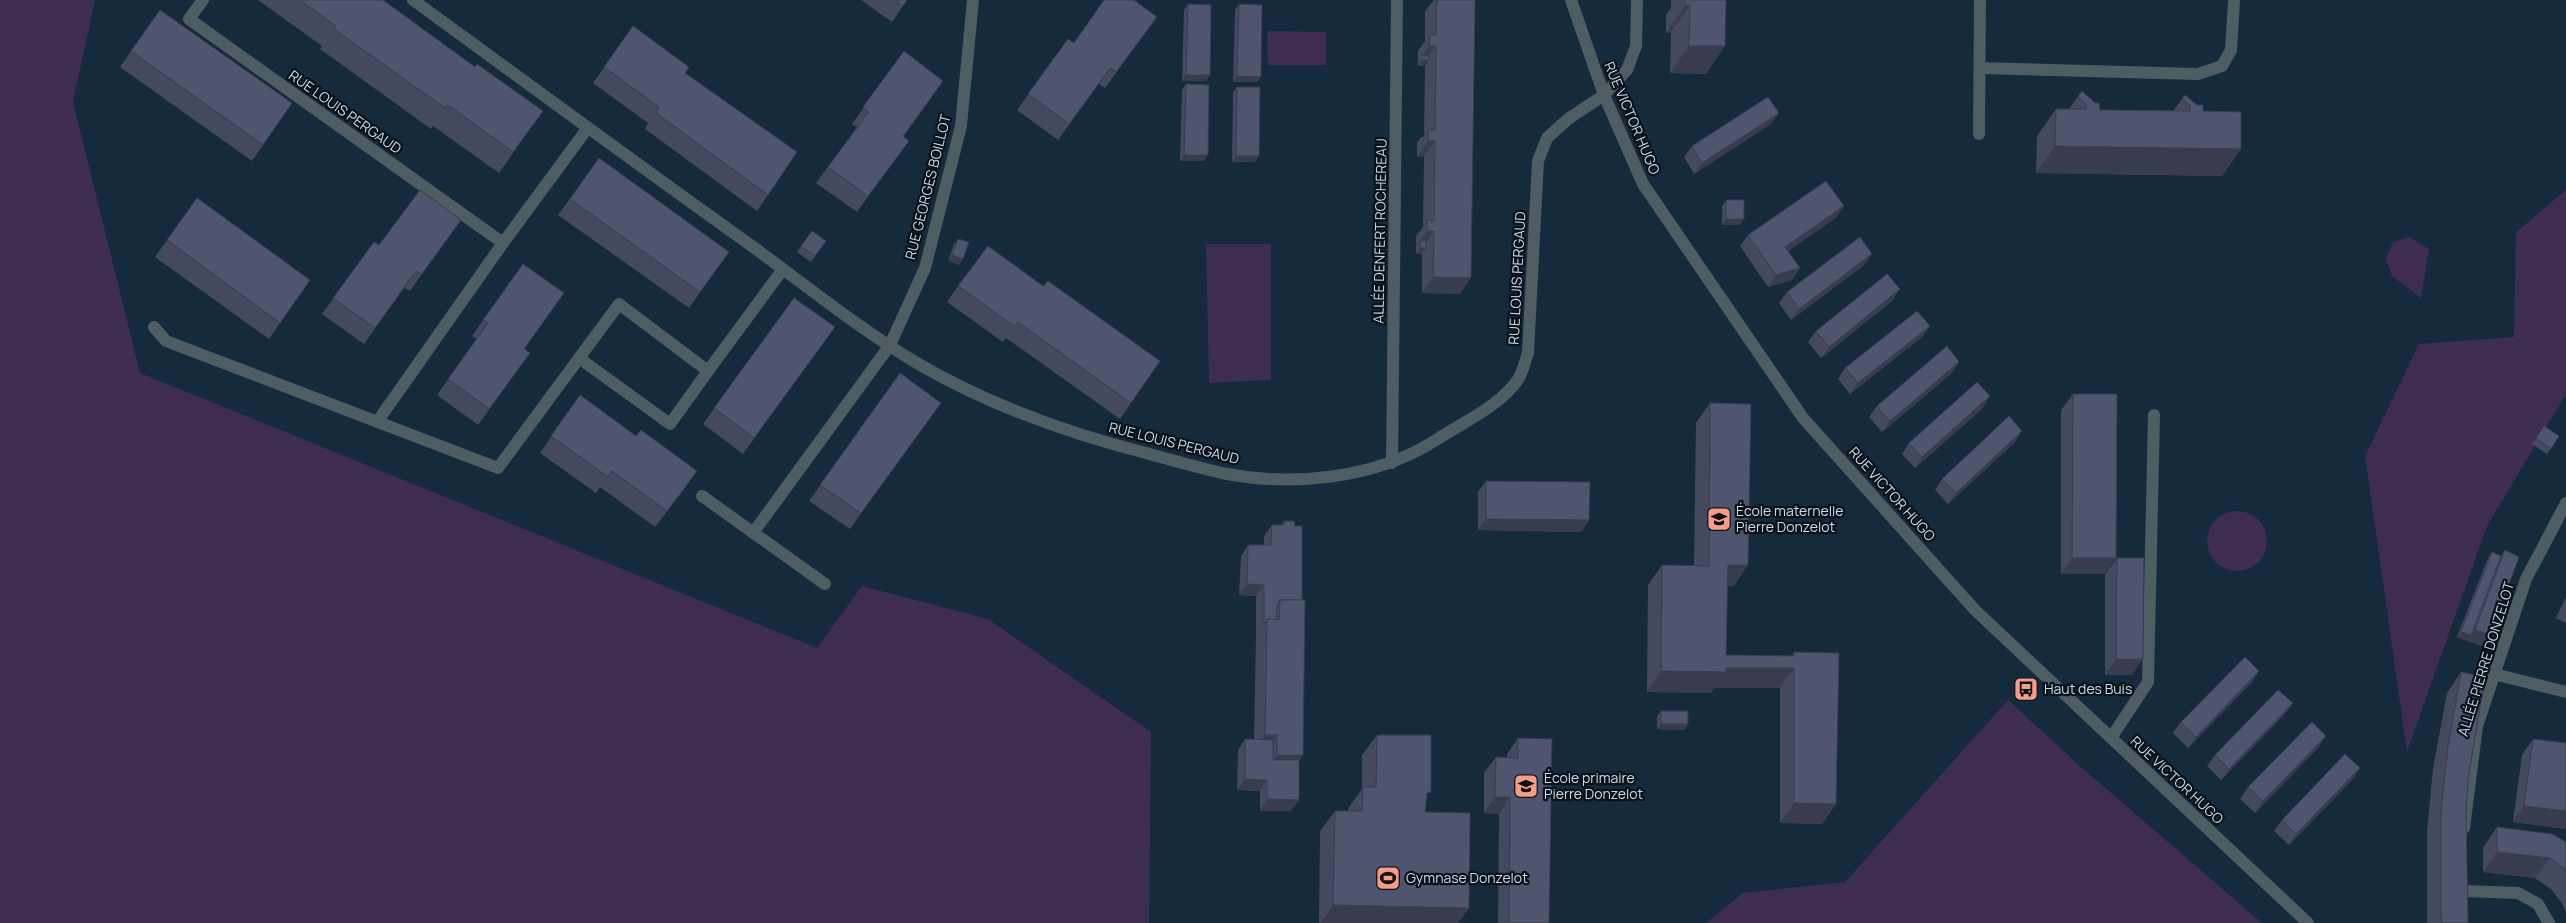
<svg xmlns="http://www.w3.org/2000/svg" width="2566" height="923" font-family="Manrope,sans-serif">
	<style>
		.green { fill: #3e2d50 }
		.lines { fill: none; stroke-linecap: round; stroke-linejoin: round }
		.service { stroke: #4e5d62; stroke-width: 12 }
		.minor { stroke: #4e5d62; stroke-width: 12 }
		.wall { fill: #45495f }
		.shaded-wall { fill: #383c4e }
		.building { fill: #50556f; stroke: #383c4e }
		.labels { text-anchor: middle; stroke-width: 4.5; stroke-linejoin: round; paint-order: stroke }
		.street-label { font-size: 14px; fill: #cedbe7; stroke: #09121a }
		.poi-label { font-size: 14px; fill: #cedbe7; stroke: #09121a; text-anchor: start }
	</style>
	<rect width="100%" height="100%" fill="#152a3c"/>
	<!-- green -->
	<g class="green">
		<path d="M0,0H95L73,102L140,373L817,648L862,586L988,619L1151,732L1149,923H0Z"/>
		<path d="M1267,31L1326,32V65H1268Z"/>
		<path d="M2566,190V394L2487,526L2407,752L2365,456L2419,344L2514,337L2516,232Z"/>
		<path d="M2409,237L2429,249L2421,298L2392,276L2386,259L2393,242Z"/>
		<path d="M1206,244H1271V380L1209,383Z"/>
		<circle cx="2237" cy="541" r="30"/>
		<path d="M2008,700L2082,768L2262,923H1706L1743,893L1845,882Z"/>
	</g>
	<g class="lines">
		<!-- service -->
		<g class="service">
			<path d="M1604,95L1627,70L1636,46L1637,0"/>
			<path d="M1979,134L1980,0"/>
			<path d="M1392,463L1397,0"/>
			<path d="M2494,674L2566,692"/>
			<path d="M2111,738L2148,682L2154,415"/>
			<path d="M2464,828L2477,726L2526,579L2566,503"/>
			<path d="M2464,891L2518,893L2538,904L2549,923"/>
		</g>
		<!-- minor -->
		<g class="minor">
			<path d="M203,0L189,19L503,243L587,129"/>
			<path d="M413,0C527,83 641,167 756,249C809,288 865,333 922,366C992,406 1067,433 1146,453C1171,460 1196,467 1222,473C1292,487 1375,479 1436,440C1463,422 1501,406 1519,378C1523,371 1525,361 1528,353L1538,161L1547,138L1568,119L1604,95"/>
			<path d="M1571,0L1604,95L1643,184L1803,418L1975,610L2308,923"/>
			<path d="M1980,68L2198,74L2222,66L2231,50L2234,0"/>
			<path d="M154,327L166,341L498,468L619,304L708,371L783,269"/>
			<path d="M579,358L670,424L708,371"/>
			<path d="M377,422L503,243"/>
			<path d="M702,496L825,584"/>
			<path d="M753,533L890,345L925,268L961,126L973,0"/>
		</g>
	</g>
	<!-- wall -->
	<g class="wall">
		<path d="M258,0H383L475,67L543,111L499,173L433,126L431,129L320,49L322,46Z"/>
		<path d="M861,0H907L892,22Z"/>
		<path d="M1434,0H1475L1460,294L1422,293V253L1416,254V236L1423,227L1424,157H1417V143L1421,137H1423L1424,136L1425,65L1418,66V51L1425,41V11Z"/>
		<path d="M1671,0H1726L1706,74L1670,73L1671,32L1666,33V15L1671,8Z"/>
		<path d="M1188,4L1210,75L1206,81H1182L1184,10Z"/>
		<path d="M1239,4L1257,82H1233L1235,10Z"/>
		<path d="M160,10L292,103L252,161L120,67Z"/>
		<path d="M633,26L685,73L797,152L757,211L645,129L648,123L593,83Z"/>
		<path d="M1145,33L1105,88L1099,84L1058,140L1017,110L1068,39L1074,43Z"/>
		<path d="M904,51L932,97L903,137L897,157L857,212L816,183L857,127L852,124Z"/>
		<path d="M1186,84L1208,155L1204,161H1180L1182,90Z"/>
		<path d="M1237,87L1255,162H1232L1233,92Z"/>
		<path d="M2078,96L2100,110L2173,111L2182,99L2203,111L2241,149L2222,176L2036,173L2037,136L2056,109H2069Z"/>
		<path d="M1771,124L1694,174L1684,157L1692,146Z"/>
		<path d="M599,158L729,252L689,308L558,215Z"/>
		<path d="M197,198L310,280L269,339L155,257Z"/>
		<path d="M1726,200L1740,225H1722V206Z"/>
		<path d="M1836,218L1788,251L1800,268L1792,280L1768,287L1740,246L1748,235Z"/>
		<path d="M461,220L410,291L404,288L364,344L322,314L374,242L379,245Z"/>
		<path d="M958,239L959,265L948,261L954,244Z"/>
		<path d="M826,241L811,262L797,252L801,246Z"/>
		<path d="M523,264L524,349L530,353L478,425L437,395L477,339L472,336Z"/>
		<path d="M1864,265L1791,320L1779,303L1787,292Z"/>
		<path d="M958,286H1043L1160,361L1120,419L1006,338L1003,342L947,302Z"/>
		<path d="M794,298L835,327L743,454L703,424Z"/>
		<path d="M1892,301L1821,358L1808,342L1816,331Z"/>
		<path d="M1930,326L1922,337L1850,394L1838,379L1845,368Z"/>
		<path d="M900,373L929,419L850,529L809,501Z"/>
		<path d="M1952,373L1882,432L1869,417L1877,406Z"/>
		<path d="M2073,394L2105,574H2061V410Z"/>
		<path d="M580,395L686,487L655,527L600,487L596,493L540,453Z"/>
		<path d="M1710,403L1734,586H1727L1726,655L1792,656L1794,652L1836,804L1822,824L1780,823V688H1714L1711,693L1647,692L1648,585L1662,565H1694L1696,423Z"/>
		<path d="M1983,408L1915,468L1902,454L1909,443Z"/>
		<path d="M2544,426L2559,436L2547,454L2532,444Z"/>
		<path d="M2015,442L1948,504L1935,490L1942,479Z"/>
		<path d="M1486,481L1589,520L1581,532L1478,530V492Z"/>
		<path d="M1284,521L1299,760V800L1291,811H1260V791L1237,790L1238,750L1245,739H1254L1256,635V596L1239,595L1241,556L1248,545H1264V536L1272,525H1281Z"/>
		<path d="M2505,550L2490,635L2482,646L2457,637L2488,558L2492,552L2501,556Z"/>
		<path d="M2117,558L2132,675H2105V574Z"/>
		<path d="M2566,597V623L2556,618Z"/>
		<path d="M2259,671L2252,682L2188,748L2173,733L2181,722Z"/>
		<path d="M2461,672L2468,779L2466,811L2468,923H2427V832L2433,768L2447,693Z"/>
		<path d="M1661,711L1688,724L1684,730L1657,729V716Z"/>
		<path d="M2285,714L2221,780L2207,766L2215,755Z"/>
		<path d="M1377,735L1426,798L1425,812L1469,908L1458,923H1319L1320,831L1335,811H1348L1349,807L1362,789V755Z"/>
		<path d="M1518,738L1549,923H1498L1499,814L1484,813V773L1496,757L1507,758V754Z"/>
		<path d="M2533,739L2566,829L2513,822L2522,755Z"/>
		<path d="M2319,747L2255,813L2240,799L2248,787Z"/>
		<path d="M2360,768L2352,780L2289,845L2274,831L2282,820Z"/>
		<path d="M2497,827L2566,842V912L2563,905L2552,890L2535,878L2483,872V848Z"/>
	</g>
	<!-- shaded-wall -->
	<g class="shaded-wall">
		<path d="M1690,5L1671,32L1666,33L1685,6Z"/>
		<path d="M1429,46H1436L1426,60H1429L1425,66H1418L1422,60V56Z"/>
		<path d="M1689,46H1725L1706,74L1670,73Z"/>
		<path d="M1186,75H1210L1206,81H1182Z"/>
		<path d="M1237,76L1261,77L1257,82H1233Z"/>
		<path d="M1779,113L1771,124L1694,174L1702,163Z"/>
		<path d="M1428,141H1435L1424,157H1417Z"/>
		<path d="M2055,146L2241,149L2222,176L2036,173Z"/>
		<path d="M1184,155H1208L1204,161H1180Z"/>
		<path d="M1236,156H1259L1255,162H1232Z"/>
		<path d="M1844,206L1836,218L1777,258L1785,247Z"/>
		<path d="M1726,219H1744L1740,225H1722Z"/>
		<path d="M1427,231H1434L1423,247L1420,241L1416,247Z"/>
		<path d="M1420,248H1426L1422,254H1416Z"/>
		<path d="M1872,254L1864,265L1791,320L1799,309Z"/>
		<path d="M952,255L963,259L959,265L948,261Z"/>
		<path d="M1800,268L1792,280L1768,287L1776,275Z"/>
		<path d="M1433,277L1471,278L1460,294L1422,293Z"/>
		<path d="M1900,289L1892,301L1821,358L1829,347Z"/>
		<path d="M1930,326L1922,337L1850,394L1858,383Z"/>
		<path d="M1959,362L1952,373L1882,432L1890,421Z"/>
		<path d="M1990,396L1983,408L1915,468L1922,457Z"/>
		<path d="M2022,431L2015,442L1948,504L1956,493Z"/>
		<path d="M697,471L686,487L655,527Z"/>
		<path d="M1486,519L1589,520L1581,532L1478,530Z"/>
		<path d="M2072,558H2116L2105,574H2061Z"/>
		<path d="M1728,565H1748L1734,586H1713Z"/>
		<path d="M1247,584L1264,585L1256,596L1239,595Z"/>
		<path d="M2475,630L2490,635L2482,646L2467,641Z"/>
		<path d="M2461,632L2471,635L2467,641L2457,637Z"/>
		<path d="M2116,659H2143L2132,675H2105Z"/>
		<path d="M1726,668H1794L1780,688H1714L1711,693L1647,692L1661,671Z"/>
		<path d="M2259,671L2252,682L2188,748L2196,737Z"/>
		<path d="M2293,703L2285,714L2221,780L2229,769Z"/>
		<path d="M1661,724H1688L1684,730L1657,729Z"/>
		<path d="M1265,735H1277L1266,751H1254Z"/>
		<path d="M2326,736L2319,747L2255,813L2263,801Z"/>
		<path d="M1277,755H1303L1292,772L1266,771Z"/>
		<path d="M2360,768L2352,780L2289,845L2296,834Z"/>
		<path d="M1245,779L1267,780L1260,791L1237,790Z"/>
		<path d="M1495,797H1510L1499,814L1484,813Z"/>
		<path d="M1267,799L1299,800L1291,811H1260Z"/>
		<path d="M1794,803L1836,804L1822,824L1780,823Z"/>
		<path d="M2524,806L2566,811V829L2513,822Z"/>
		<path d="M2497,852L2550,858L2535,878L2483,872Z"/>
		<path d="M1333,905L1469,908L1458,923H1321Z"/>
	</g>
	<!-- building -->
	<g class="building">
		<path d="M300,0H383L475,67L477,64L543,111L513,152L448,105L445,108L334,29L336,26Z"/>
		<path d="M895,0H907L903,6Z"/>
		<path d="M1104,0H1134L1157,17L1116,72L1110,68L1069,124L1028,94L1068,39L1074,43Z"/>
		<path d="M1437,0H1475L1471,278L1433,277L1434,231H1427V220L1434,221L1435,141H1428V130H1435L1436,46H1429L1430,35H1436Z"/>
		<path d="M1685,0H1726L1725,46H1689L1690,5L1685,6Z"/>
		<path d="M1188,4L1211,5L1210,75H1186Z"/>
		<path d="M1239,4L1262,5L1261,77L1237,76Z"/>
		<path d="M160,10L292,103L263,145L131,51Z"/>
		<path d="M633,26L689,67L685,73L797,152L768,195L656,113L659,107L604,67Z"/>
		<path d="M904,51L943,81L903,136L909,141L868,196L828,167L869,112L863,107Z"/>
		<rect x="1422" y="56" width="7" height="4"/>
		<path d="M1186,84L1209,85L1208,155H1184Z"/>
		<path d="M1237,87H1260L1259,156H1236Z"/>
		<path d="M2082,91L2095,103H2099L2100,110L2190,111V105L2182,99L2185,95L2197,105H2203V111L2241,112V149L2055,146L2056,109H2086V104L2078,96Z"/>
		<path d="M1768,97L1779,113L1702,163L1692,146Z"/>
		<path d="M599,158L729,252L700,292L570,199Z"/>
		<path d="M1826,181L1844,206L1785,247L1800,268L1776,275L1748,235Z"/>
		<path d="M420,190L461,220L421,275L416,271L375,328L333,298L374,242L379,245Z"/>
		<path d="M197,198L310,280L280,323L167,240Z"/>
		<rect x="1726" y="200" width="18" height="19"/>
		<path d="M812,231L826,241L815,256L801,246Z"/>
		<path d="M1860,237L1872,254L1799,309L1787,292Z"/>
		<path d="M958,239L969,242L963,259L952,255Z"/>
		<rect x="1420" y="241" width="6" height="7"/>
		<path d="M988,246L1043,286L1048,281L1160,361L1131,403L1018,322L1014,326L958,286Z"/>
		<path d="M523,264L564,293L524,349L530,353L489,409L448,379L488,323L483,320Z"/>
		<path d="M1887,274L1900,289L1829,347L1816,331Z"/>
		<path d="M794,298L835,327L754,438L714,408Z"/>
		<path d="M1917,311L1930,326L1858,383L1845,368Z"/>
		<path d="M1947,346L1959,362L1890,421L1877,406Z"/>
		<path d="M900,373L941,403L861,513L820,485Z"/>
		<path d="M1977,382L1990,396L1922,457L1909,443Z"/>
		<path d="M2073,394H2117L2116,558H2072Z"/>
		<path d="M580,395L636,436L641,430L697,471L667,511L612,471L608,477L551,436Z"/>
		<path d="M1710,403L1751,404L1748,565H1728L1726,655L1794,656V652L1839,653L1836,804L1794,803V668H1726V672L1661,671L1662,565L1709,566Z"/>
		<path d="M2009,416L2022,431L1956,493L1942,479Z"/>
		<path d="M2544,426L2559,436L2551,449L2536,438Z"/>
		<path d="M1486,481L1590,482L1589,520L1486,519Z"/>
		<path d="M1284,521H1294L1295,526H1302V600H1280L1277,605L1276,620L1267,619L1264,624V585L1247,584L1248,545H1271L1272,525H1284Z"/>
		<path d="M2505,550L2519,557L2490,635L2475,630Z"/>
		<path d="M2492,552L2501,556L2471,635L2461,632Z"/>
		<path d="M2117,558H2144L2143,659H2116Z"/>
		<path d="M1280,600H1305L1303,755H1277V735H1265L1267,619L1279,620Z"/>
		<path d="M2245,657L2259,671L2196,737L2181,722Z"/>
		<path d="M2461,672L2485,677L2468,779L2466,811L2468,923H2442L2441,916V811L2448,747Z"/>
		<path d="M2278,690L2293,703L2229,769L2215,755Z"/>
		<rect x="1661" y="711" width="27" height="13"/>
		<path d="M2312,722L2326,736L2263,801L2248,787Z"/>
		<path d="M1377,735H1431V792L1427,793L1425,812L1470,813L1469,908L1333,905L1335,811H1362L1363,787H1376Z"/>
		<path d="M1518,738L1552,739L1549,923H1509L1510,797H1495L1496,757L1518,758Z"/>
		<path d="M1245,739L1273,740V760H1299V800L1267,799V780L1245,779Z"/>
		<path d="M2533,739L2566,743V811L2524,806Z"/>
		<path d="M2345,754L2360,768L2296,834L2282,820Z"/>
		<path d="M2497,827L2552,834L2566,842V870L2550,858L2497,852Z"/>
	</g>
	<!-- icons -->
	<defs>
		<g id="school-square" transform="scale(1.25)"><rect x="-9" y="-9" width="18" height="18" rx="4" fill="#f49e89" stroke="#09121a"/><path d="M0-5L7-2L0 1L-7-2ZM-4 1L0 2.5L4 1V4Q0 6-4 4Z" fill="#111"/></g>
		<g id="bus-square" transform="scale(1.25)"><rect x="-9" y="-9" width="18" height="18" rx="4" fill="#f49e89" stroke="#09121a"/><path d="M-5-6H5V4H4V6H2V4H-2V6H-4V4H-5ZM-3.5-4V0h7V-4ZM-3.5 1.2v1.5H-2V1.2ZM2 1.2v1.5H3.5V1.2Z" fill="#111"/></g>
		<g id="stadium-square" transform="scale(1.25)"><rect x="-9" y="-9" width="18" height="18" rx="4" fill="#f49e89" stroke="#09121a"/><path d="M0-5a6.5 5 0 1 0 0 10a6.5 5 0 1 0 0-10ZM-3.5-1.8h7v3.6h-7Z" fill="#111"/></g>
	</defs>
	<g fill-rule="evenodd">
		<use href="#school-square" x="1719" y="519"/>
		<use href="#bus-square" x="2026" y="689"/>
		<use href="#school-square" x="1526" y="786"/>
		<use href="#stadium-square" x="1388" y="878"/>
	</g>
	<g class="labels">
		<!-- street labels -->
		<g class="street-label">
			<text transform="translate(345 112) rotate(35)" y="5">RUE LOUIS PERGAUD</text>
			<text transform="translate(1632 118) rotate(67)" y="5">RUE VICTOR HUGO</text>
			<text transform="translate(928 187) rotate(-76)" y="5">RUE GEORGES BOILLOT</text>
			<text transform="translate(1380 231) rotate(-89)" y="5">ALLÉE DENFERT ROCHEREAU</text>
			<text transform="translate(1517 278) rotate(-87)" y="5">RUE LOUIS PERGAUD</text>
			<text transform="translate(1174 443) rotate(14)" y="5">RUE LOUIS PERGAUD</text>
			<text transform="translate(1892 494) rotate(48)" y="5">RUE VICTOR HUGO</text>
			<text transform="translate(2486 659) rotate(-73)" y="5">ALLÉE PIERRE DONZELOT</text>
			<text transform="translate(2177 780) rotate(43)" y="5">RUE VICTOR HUGO</text>
		</g>
		<!-- poi labels -->
		<g class="poi-label">
			<text x="1736" y="516">École maternelle<tspan x="1736" dy="16">Pierre Donzelot</tspan></text>
			<text x="2044" y="694">Haut des Buis</text>
			<text x="1544" y="783">École primaire<tspan x="1544" dy="16">Pierre Donzelot</tspan></text>
			<text x="1406" y="883">Gymnase Donzelot</text>
		</g>
	</g>
</svg>
